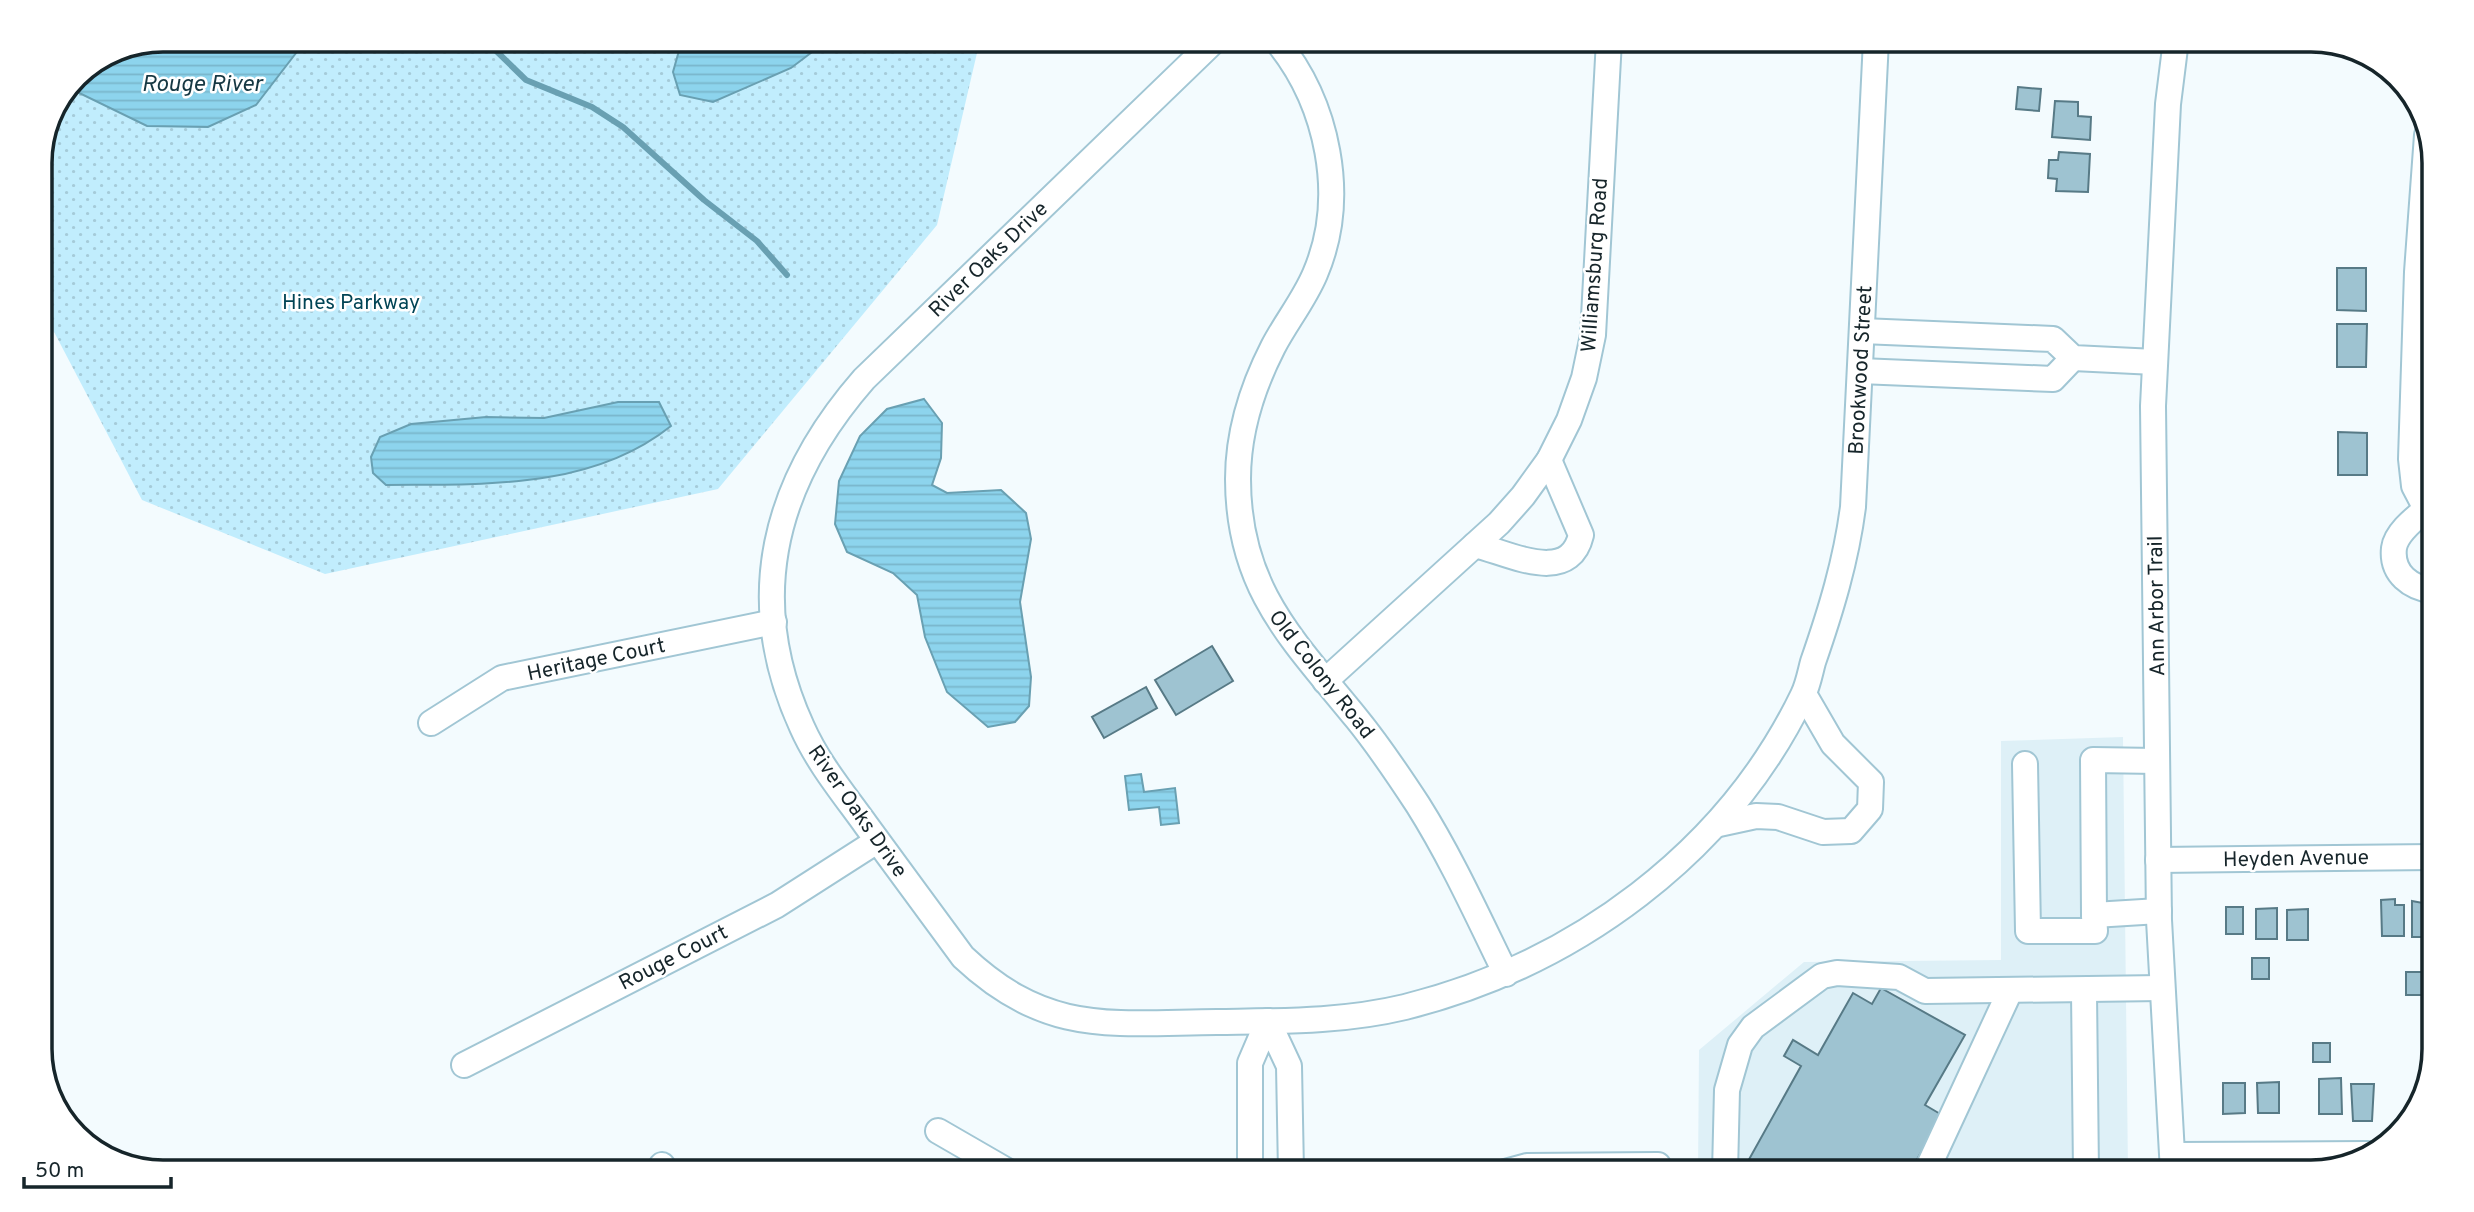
<svg xmlns="http://www.w3.org/2000/svg" width="2474" height="1212" font-family="Overpass,sans-serif">
	<style>
		.built { fill: #def0f7 }
		.park { fill: url(#park-dots) }
		.water { fill: url(#water-rules); stroke: #69a0b2; stroke-width: 2 }
		.lines { fill: none; stroke-linecap: round; stroke-linejoin: round }
		.stream { stroke: #69a0b2; stroke-width: 6 }
		.building { fill: #9ec3d1; stroke: #577a86; stroke-width: 2 }
		.minor-casing { stroke: #a1c6d4; stroke-width: 28 }
		.minor { stroke: #fff; stroke-width: 24 }
		.labels { text-anchor: middle; stroke-width: 5; stroke-linejoin: round; paint-order: stroke }
		.street-label { font-size: 21px; fill: #16252a; stroke: #fff }
		.park-label { font-size: 21px; fill: #014455; stroke: #fff }
		.water-label { font-size: 23px; font-style: italic; fill: #163843; stroke: #fff }
		.rim { fill: none; stroke: #16252a; stroke-width: 3.5 }
	</style>
	<defs>
		<pattern id="park-dots" width="8" height="8" patternUnits="userSpaceOnUse" patternTransform="scale(1.75)"><rect width="8" height="8" fill="#c1edfd"/><path d="M2 2h.1M6 6h.1" fill="none" stroke="#a5cbd9" stroke-width="1.8" stroke-linecap="round"/></pattern>
		<pattern id="water-rules" width="6" height="5" patternUnits="userSpaceOnUse" patternTransform="scale(1.75)"><rect width="6" height="5" fill="#8dd4ed"/><path d="M0 2.5h6" fill="none" stroke="#79b6cb"/></pattern>
	</defs>
	<rect width="100%" height="100%" fill="#f3fbfe"/>
	<!-- built -->
	<path class="built" d="M2123,737L2128,1172H1698L1699,1050L1804,962L2001,960V741Z"/>
	<!-- park -->
	<path class="park" d="M163,40H980L937,225L718,489L325,574L142,500L41,307L40,156L77,76L117,49Z"/>
	<!-- water -->
	<g class="water">
		<path d="M191,40H306L256,105L208,127L147,126L71,89L77,76L117,49L175,47Z"/>
		<path d="M682,40H828L791,68L713,102L680,95L673,72Z"/>
		<path d="M924,399L942,423L941,458L932,485L947,493L1001,490L1026,513L1031,539L1020,602L1031,677L1029,706L1015,722L988,727L947,692L925,637L917,595L893,573L847,552L835,524L839,481L860,436L887,409Z"/>
		<path d="M618,402H659L671,426C591,490 484,484 386,485L373,473L371,457L380,437L411,424L486,417L544,418Z"/>
		<path d="M1141,774L1144,792L1175,788L1179,823L1161,825L1159,807L1129,810L1125,776Z"/>
	</g>
	<g class="lines">
		<!-- stream -->
		<path class="stream" d="M485,40L526,80L592,107L623,127L704,200L757,241L787,275"/>
	</g>
	<!-- building -->
	<g class="building">
		<path d="M1944,40H1967V43L1944,41Z"/>
		<path d="M2018,87L2041,89L2039,111L2016,109Z"/>
		<path d="M2055,101L2078,102V116L2091,117L2090,140L2052,137Z"/>
		<path d="M2059,152L2090,154L2088,192L2056,191L2057,179L2048,178L2049,160H2058Z"/>
		<path d="M2337,268H2366V311L2337,310Z"/>
		<path d="M2337,324H2367L2366,367H2337Z"/>
		<path d="M2338,432L2367,433V475H2338Z"/>
		<path d="M1212,646L1233,681L1176,715L1155,680Z"/>
		<path d="M1146,687L1157,708L1104,738L1092,717Z"/>
		<path d="M2395,899V905H2404V936H2382L2381,900Z"/>
		<path d="M2412,901L2434,905V937H2412Z"/>
		<rect x="2226" y="907" width="17" height="27"/>
		<path d="M2277,908V939H2256V909Z"/>
		<path d="M2308,909V940H2287V910Z"/>
		<rect x="2252" y="958" width="17" height="21"/>
		<path d="M2406,972H2423L2424,995H2406Z"/>
		<path d="M1881,988L1965,1035L1925,1105L1942,1115L1910,1172H1742L1801,1066L1784,1056L1793,1040L1818,1055L1853,993L1872,1004Z"/>
		<rect x="2313" y="1043" width="17" height="19"/>
		<path d="M2341,1078L2342,1114H2319V1079Z"/>
		<path d="M2279,1082V1113H2258L2257,1083Z"/>
		<path d="M2223,1083H2245V1113L2223,1114Z"/>
		<path d="M2351,1084H2374L2372,1121H2353Z"/>
	</g>
	<g class="lines">
		<!-- minor casing -->
		<g class="minor-casing">
			<g id="minor">
				<path d="M1215,40L864,379C774,482 743,598 802,727C818,763 843,793 866,825C898,869 931,913 963,957C1047,1036 1111,1023 1217,1022C1280,1021 1343,1022 1405,1007C1574,965 1727,853 1803,695C1808,685 1810,673 1813,662C1831,610 1846,561 1853,507L1876,40"/>
				<path d="M1276,40C1328,103 1348,197 1315,274C1304,300 1286,322 1273,347C1252,388 1238,433 1238,479C1238,589 1293,640 1357,719C1379,746 1399,776 1418,805C1452,859 1478,917 1506,974"/>
				<path d="M2427,135L2417,272L2411,459L2414,486L2434,524"/>
				<path d="M1862,331L2053,339L2073,358L2155,362"/>
				<path d="M1860,371L2053,379L2073,358"/>
				<path d="M2425,510C2414,519 2396,533 2394,548C2391,574 2411,588 2434,591"/>
				<path d="M1475,545C1509,553 1569,586 1581,535L1549,460"/>
				<path d="M1325,681L1499,523L1523,496L1549,460L1569,420L1584,378L1593,335L1609,40"/>
				<path d="M431,723L502,678L774,622"/>
				<path d="M2157,761L2093,760L2094,915L2159,911"/>
				<path d="M2025,764L2028,931H2095L2094,915"/>
				<path d="M1719,824L1756,816L1778,817L1823,832L1851,831L1870,809L1871,782L1833,744L1804,694"/>
				<path d="M2158,860L2434,857"/>
				<path d="M2084,992L2086,1172"/>
				<path d="M464,1065L777,905L877,841"/>
				<path d="M938,1131L1009,1172"/>
				<path d="M2173,1155L2368,1154"/>
				<path d="M662,1165L663,1172"/>
				<path d="M1250,1172V1063L1268,1021L1289,1066L1291,1172"/>
				<path d="M1505,1172L1527,1166L1658,1165"/>
				<path d="M1725,1172L1727,1090L1740,1045L1753,1027L1822,976L1837,973L1899,977L1925,991L2162,988"/>
				<path d="M1926,1172L2010,991"/>
				<path d="M2173,1172L2159,920L2153,406L2168,104L2176,40"/>
			</g>
		</g>
		<!-- minor -->
		<use href="#minor" class="minor"/>
	</g>
	<g class="labels">
		<!-- street labels -->
		<g class="street-label">
			<text transform="translate(988 259) rotate(-44)" y="7">River Oaks Drive</text>
			<text transform="translate(1594 265) rotate(-86)" y="7">Williamsburg Road</text>
			<text transform="translate(1860 370) rotate(-87)" y="7">Brookwood Street</text>
			<text transform="translate(2156 606) rotate(-91)" y="7">Ann Arbor Trail</text>
			<text transform="translate(596 659) rotate(-12)" y="7">Heritage Court</text>
			<text transform="translate(1322 674) rotate(52)" y="7">Old Colony Road</text>
			<text transform="translate(858 811) rotate(55)" y="7">River Oaks Drive</text>
			<text transform="translate(2296 858) rotate(-1)" y="7">Heyden Avenue</text>
			<text transform="translate(673 957) rotate(-27)" y="7">Rouge Court</text>
		</g>
		<!-- park labels -->
		<g class="park-label">
			<text x="351" y="309">Hines Parkway</text>
		</g>
		<!-- water labels -->
		<g class="water-label">
			<text x="202" y="91">Rouge River</text>
		</g>
	</g>
	<!-- crop -->
	<path d="M0 0H2474V1212H0ZM163 52H2311A111 111 0 0 1 2422 163V1049A111 111 0 0 1 2311 1160H163A111 111 0 0 1 52 1049V163A111 111 0 0 1 163 52Z" fill="#fff" fill-rule="evenodd"/>
	<path class="rim" d="M163 52H2311A111 111 0 0 1 2422 163V1049A111 111 0 0 1 2311 1160H163A111 111 0 0 1 52 1049V163A111 111 0 0 1 163 52Z"/>
	<!-- scale -->
	<path d="M24 1177v10h147v-10" fill="none" stroke="#16252a" stroke-width="3.5"/>
	<text x="35" y="1177" font-size="21" fill="#16252a" stroke="#ffffff" stroke-width="5" paint-order="stroke">50 m</text>
</svg>
